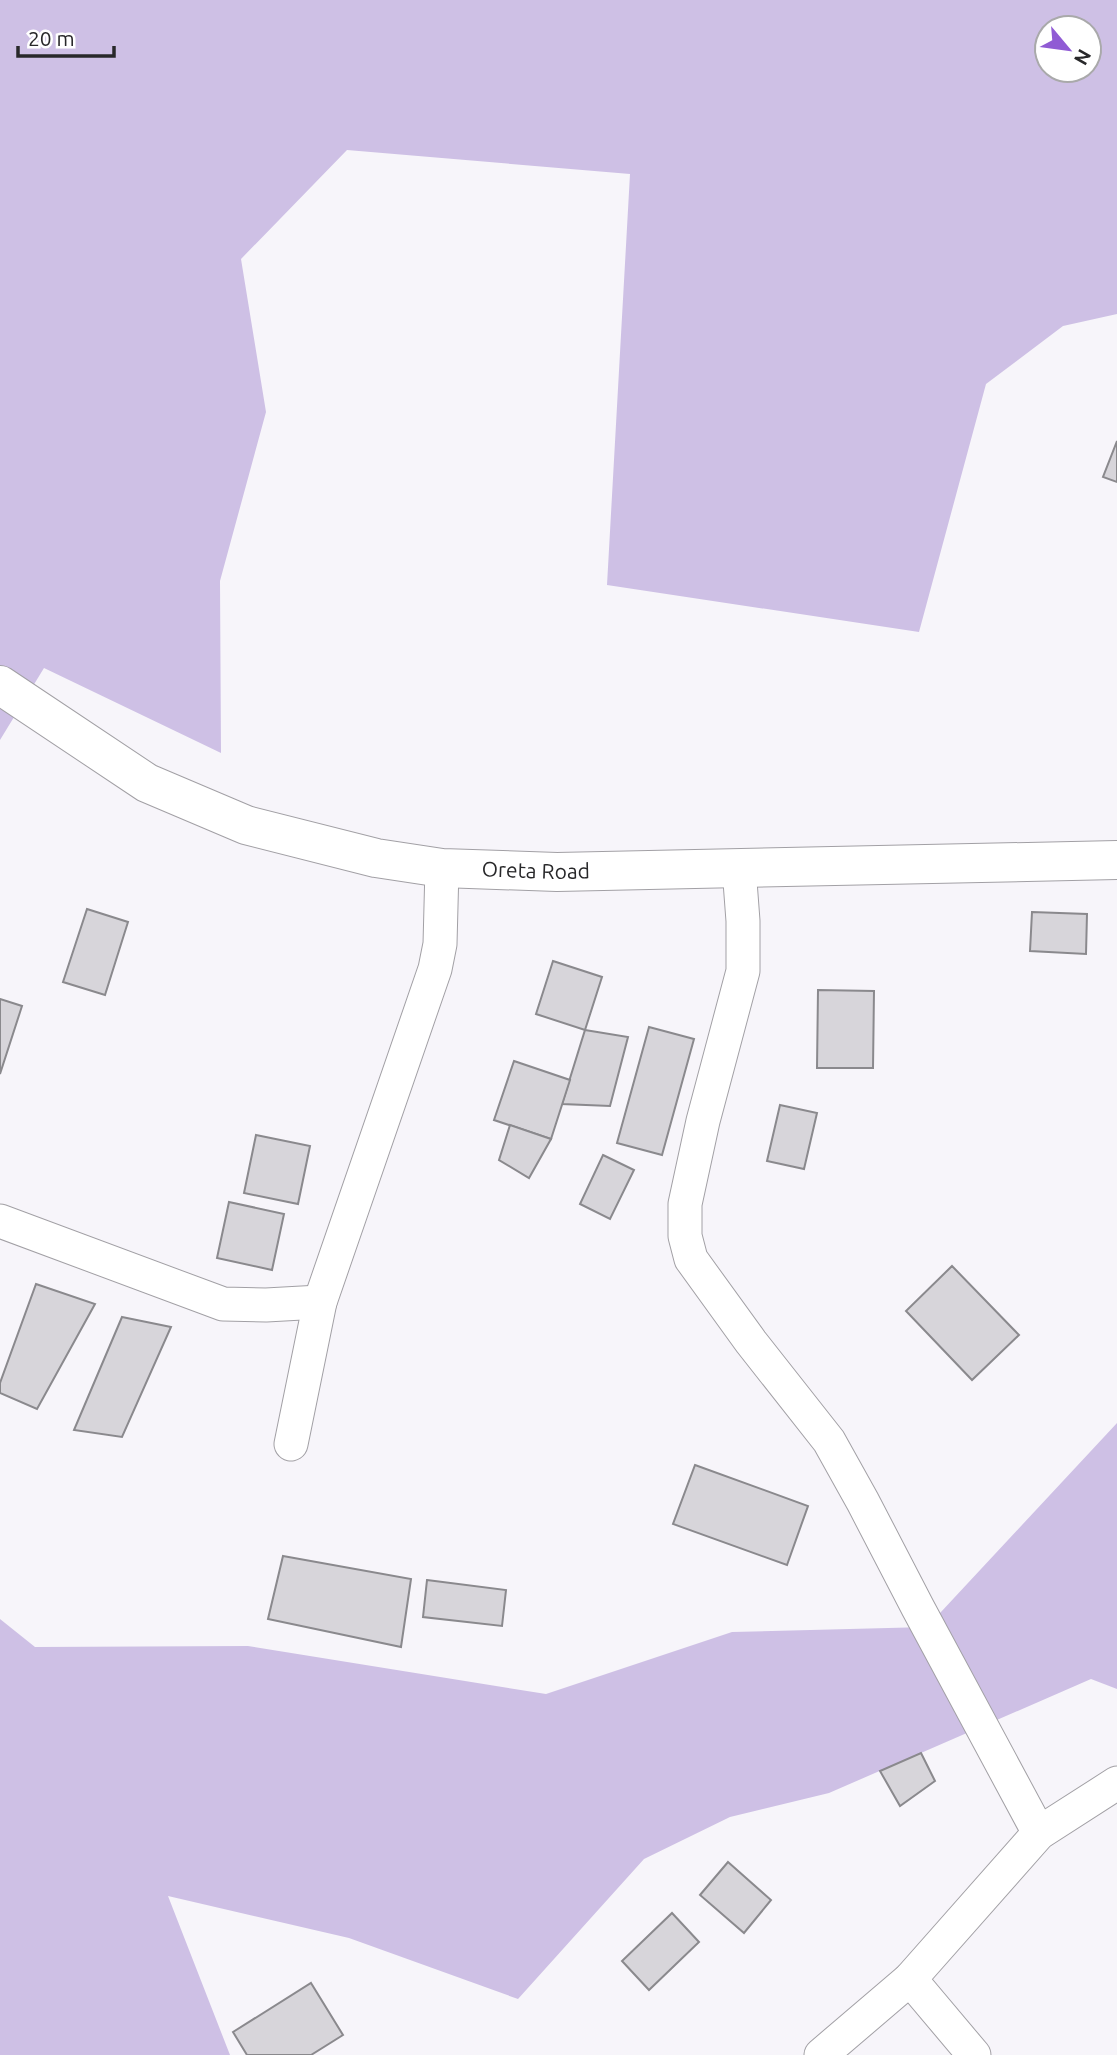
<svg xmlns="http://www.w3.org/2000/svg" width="1117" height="2055" font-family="Ubuntu,sans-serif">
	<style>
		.green { fill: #cec0e5; fill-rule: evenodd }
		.building { fill: #d7d5da; stroke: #8a898d; stroke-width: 2 }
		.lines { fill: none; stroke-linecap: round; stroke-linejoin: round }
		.minor-casing { stroke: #a2a0a5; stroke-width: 35 }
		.tertiary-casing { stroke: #a2a0a5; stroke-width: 40 }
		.minor { stroke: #fff; stroke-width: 33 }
		.tertiary { stroke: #fff; stroke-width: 38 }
		.labels { text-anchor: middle; stroke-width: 6; stroke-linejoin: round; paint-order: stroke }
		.street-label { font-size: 21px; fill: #28282a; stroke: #fff }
	</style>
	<rect width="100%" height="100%" fill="#f7f5fa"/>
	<!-- green -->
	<g class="green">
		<path d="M0,0H1117V314L1063,326L986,384L919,632L607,585L630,174L347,150L241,259L266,412L220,581L221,753L44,668L0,740ZM1047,28H1089V70H1047Z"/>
		<path d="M1117,1423V1689L1091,1679L829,1793L730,1817L644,1859L518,1999L349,1938L168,1896L230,2055H0V1619L35,1647L248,1646L546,1694L732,1632L927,1627Z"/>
	</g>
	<!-- building -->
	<g class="building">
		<path d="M1117,441V482L1103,477Z"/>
		<path d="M87,909L128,922L105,995L63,982Z"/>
		<path d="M1032,912L1087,914L1086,954L1030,951Z"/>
		<path d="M553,961L602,977L585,1030L536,1014Z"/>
		<path d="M818,990L874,991L873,1068H817Z"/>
		<path d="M0,999L22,1006L0,1074Z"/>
		<path d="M649,1027L694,1039L662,1155L617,1143Z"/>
		<path d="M585,1030L628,1037L610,1106L562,1104Z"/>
		<path d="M514,1061L570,1080L551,1139L494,1120Z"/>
		<path d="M780,1105L817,1113L804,1169L767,1161Z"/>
		<path d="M510,1125L551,1139L529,1178L499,1160Z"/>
		<path d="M256,1135L310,1146L298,1204L244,1193Z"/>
		<path d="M603,1155L634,1170L610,1219L580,1204Z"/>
		<path d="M229,1202L284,1214L272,1270L217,1258Z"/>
		<path d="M952,1266L1019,1335L972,1380L906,1311Z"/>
		<path d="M36,1284L95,1304L37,1409L0,1393V1383Z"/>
		<path d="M122,1317L171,1327L122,1437L74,1430Z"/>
		<path d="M695,1465L808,1506L787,1565L673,1524Z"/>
		<path d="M283,1556L411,1579L401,1647L268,1619Z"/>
		<path d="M427,1580L506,1590L502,1626L423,1617Z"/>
		<path d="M921,1753L935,1781L900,1806L880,1771Z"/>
		<path d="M728,1862L771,1900L744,1933L700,1895Z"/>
		<path d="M672,1913L699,1942L649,1990L622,1961Z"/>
		<path d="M311,1983L343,2035L311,2055H247L233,2032Z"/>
	</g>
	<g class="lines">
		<!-- minor casing -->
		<g class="minor-casing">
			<g id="minor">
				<path d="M739,868L743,921V971L703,1121L685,1204V1236L691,1259L751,1342L829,1441L863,1502L918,1608L1039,1833"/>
				<path d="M0,1221L223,1304L266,1305L320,1302"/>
				<path d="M291,1444L320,1302L435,969L440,944L442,868"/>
				<path d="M910,1979L974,2055"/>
				<path d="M821,2055L910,1979L1039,1833L1117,1783"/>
			</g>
		</g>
		<!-- tertiary casing -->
		<g class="tertiary-casing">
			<g id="tertiary">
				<path id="s1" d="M0,685L147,783L246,825L376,858L442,868L557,872L1117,860"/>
			</g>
		</g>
		<!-- minor -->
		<use href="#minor" class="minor"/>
		<!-- tertiary -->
		<use href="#tertiary" class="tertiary"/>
	</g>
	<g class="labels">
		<!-- street labels -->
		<g class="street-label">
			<text dy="7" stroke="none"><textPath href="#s1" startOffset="579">Oreta Road</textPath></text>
		</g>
	</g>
	<!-- north arrow -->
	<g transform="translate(1068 49) rotate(119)"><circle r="33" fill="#ffffff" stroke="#a9a9aa" stroke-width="2"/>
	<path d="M0-5L12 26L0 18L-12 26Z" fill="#905bd4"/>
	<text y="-10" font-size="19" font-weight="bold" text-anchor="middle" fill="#28282a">N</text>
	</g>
	<!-- scale -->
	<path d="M18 46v10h96v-10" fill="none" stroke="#28282a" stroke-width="3.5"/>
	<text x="28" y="46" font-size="21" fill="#28282a" stroke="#ffffff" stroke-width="5" paint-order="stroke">20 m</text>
</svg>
